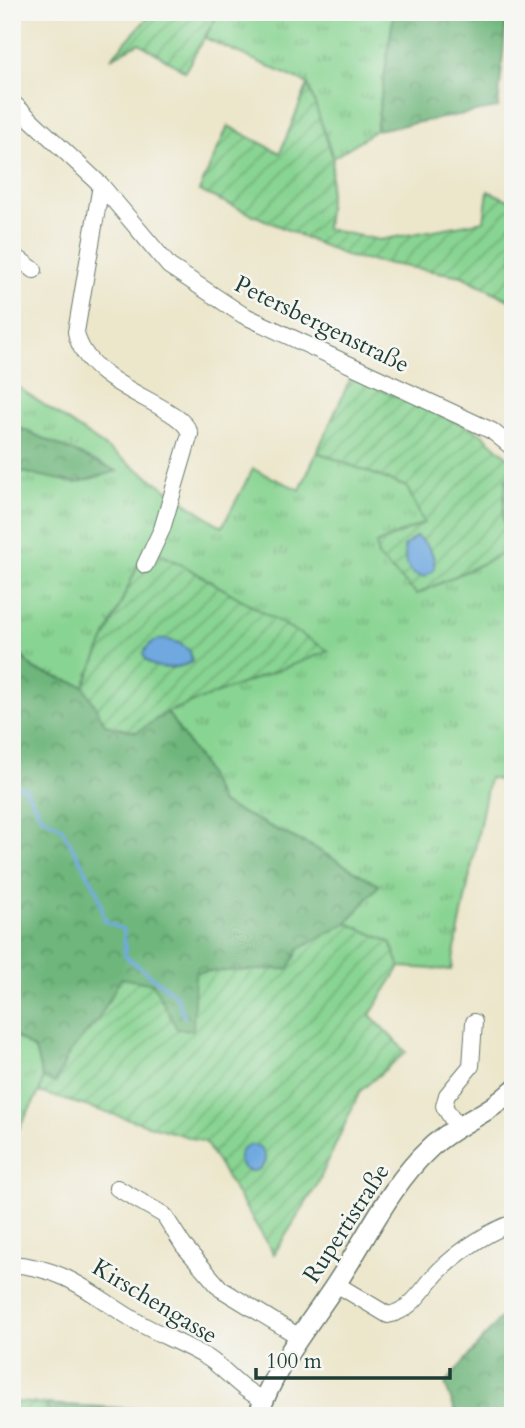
<svg xmlns="http://www.w3.org/2000/svg" width="525" height="1428" font-family="Cardo,serif">
	<style>
		.grass { fill: url(#grass-tufts); stroke: #548863; stroke-width: 2 }
		.forest { fill: url(#forest-crowns); stroke: #467a58; stroke-width: 2 }
		.garden { fill: url(#garden-furrows); stroke: #548863; stroke-width: 2 }
		.water { fill: #70a9e0; stroke: #48738a; stroke-width: 2 }
		.lines { fill: none; stroke-linecap: round; stroke-linejoin: round }
		.stream { stroke: #70a9e0; stroke-width: 3.5 }
		.minor-casing { stroke: #677869; stroke-width: 18 }
		.major-casing { stroke: #677869; stroke-width: 22 }
		.minor { stroke: #fff; stroke-width: 16 }
		.major { stroke: #fff; stroke-width: 19 }
		.labels { text-anchor: middle; stroke-width: 5; stroke-linejoin: round; paint-order: stroke }
		.street-label { font-size: 24px; fill: #1f3d34; stroke: #f6f6f2 }
	</style>
	<defs>
		<pattern id="grass-tufts" width="24" height="20" patternUnits="userSpaceOnUse" patternTransform="scale(1.75)"><rect width="24" height="20" fill="#88d492"/><path d="M3 7l-1-3M5 7V3M7 7l1-3M15 17l-1-3M17 17v-4M19 17l1-3" fill="none" stroke="#6fad78"/></pattern>
		<pattern id="forest-crowns" width="20" height="18" patternUnits="userSpaceOnUse" patternTransform="scale(1.75)"><rect width="20" height="18" fill="#6eb67c"/><path d="M2 6a3 3 0 1 1 6 0M12 15a3 3 0 1 1 6 0" fill="none" stroke="#5a9566"/></pattern>
		<pattern id="garden-furrows" width="10" height="10" patternUnits="userSpaceOnUse" patternTransform="scale(1.75)"><rect width="10" height="10" fill="#88d492"/><path d="M-1 1l2-2M0 10L10 0M9 11l2-2" fill="none" stroke="#6fad78"/></pattern>
	</defs>
	<rect width="100%" height="100%" fill="#f6f6f2"/>
	<filter id="ink" filterUnits="userSpaceOnUse"><feTurbulence type="fractalNoise" baseFrequency=".0143" numOctaves="2"/><feDisplacementMap in="SourceGraphic" scale="14" xChannelSelector="R" yChannelSelector="G"/><feConvolveMatrix kernelMatrix="1 2 1 2 8 2 1 2 1" color-interpolation-filters="sRGB"/></filter>
	<filter id="wash" filterUnits="userSpaceOnUse"><feTurbulence type="fractalNoise" baseFrequency=".00686" numOctaves="4" result="noise"/><feDisplacementMap in="SourceGraphic" scale="28" xChannelSelector="R" yChannelSelector="G"/><feGaussianBlur stdDeviation="1.57" result="paint"/><feColorMatrix in="noise" values="0 0 0 0 0 0 0 0 0 0 0 0 0 0 0 0 0 1.4 0 .05"/><feComposite in="paint" operator="in"/></filter>
	<g filter="url(#wash)">
		<rect width="100%" height="100%" fill="#ece6cb"/>
		<!-- grass -->
		<g class="grass">
			<path d="M219,12H394L376,130L333,158L308,84L205,38Z"/>
			<path d="M12,383L222,527L253,469L300,490L317,452L407,487L424,523L376,544L417,594L513,549V783L489,778L451,970L400,967L390,942L347,923L378,885L313,847L221,803L202,764L167,712L328,651L184,566L146,547L84,686L35,670L12,648Z"/>
			<path d="M513,477V538L509,540L503,519L506,479Z"/>
			<path d="M12,1034L35,1050L43,1079L39,1092L12,1141Z"/>
		</g>
		<!-- forest -->
		<g class="forest">
			<path d="M394,12H513V23L506,22L498,108L376,130Z"/>
			<path d="M13,425L117,471L76,483L12,470Z"/>
			<path d="M12,648L35,670L84,686L106,725L137,732L167,712L202,764L221,803L313,847L379,885L347,923L299,949L289,969L195,972L194,1030H177L153,984L121,978L99,1018L68,1055L55,1083L43,1079L35,1050L12,1034Z"/>
			<path d="M513,1303V1416H457L445,1384Z"/>
			<path d="M46,1404L172,1411L169,1416H49Z"/>
		</g>
		<!-- garden -->
		<g class="garden">
			<path d="M153,12H219L185,71L139,43L111,58Z"/>
			<path d="M308,84L333,158L326,229L380,240L484,221L488,191L513,202V302L462,276L349,257L199,191L228,126L280,153Z"/>
			<path d="M351,377L480,432L513,462V477L506,479L503,519L508,539L513,538V549L417,594L378,557L376,544L424,523L407,487L317,452Z"/>
			<path d="M146,547L184,566L329,651L167,712L137,732L106,725L84,686Z"/>
			<path d="M347,923L390,942L400,967L370,1015L406,1052L360,1091L317,1185L274,1254L205,1142L39,1092L43,1079L56,1083L68,1055L99,1018L121,978L153,984L177,1029L193,1030L195,972L289,969L299,949Z"/>
			<path d="M12,1402L46,1404L49,1416H12Z"/>
		</g>
		<!-- water -->
		<g class="water">
			<path d="M416,536C429,545 436,554 434,570L423,577L413,574L406,564L404,547Z"/>
			<path d="M164,639L179,643L190,651L192,662C177,669 150,673 143,654C148,644 154,640 164,639Z"/>
			<circle cx="252" cy="1158" r="13"/>
		</g>
		<g class="lines">
			<!-- stream -->
			<path class="stream" d="M12,783L26,789L40,815L61,827L97,890L105,921L124,930L125,956L176,995L184,1017"/>
		</g>
	</g>
	<g filter="url(#ink)">
		<g class="lines">
			<!-- minor casing -->
			<g class="minor-casing">
				<g id="minor">
					<path d="M12,102L101,185L169,266L243,315L492,431L513,448"/>
					<path d="M101,185L76,332C86,388 182,403 190,434L162,529L145,565"/>
					<path d="M12,254L34,270"/>
					<path d="M457,1127L444,1106L447,1095L471,1066L474,1022"/>
					<path d="M117,1188L164,1215L183,1245L221,1289L298,1336"/>
					<path d="M12,1264C71,1269 93,1297 141,1324C163,1336 186,1345 208,1358C228,1371 240,1390 263,1399"/>
					<path d="M336,1284L388,1315C415,1310 424,1284 443,1267C463,1249 488,1232 513,1223"/>
				</g>
			</g>
			<!-- major casing -->
			<g class="major-casing">
				<path id="major" d="M258,1416C275,1365 307,1328 336,1284C366,1239 390,1185 430,1148C454,1125 489,1114 513,1090"/>
			</g>
			<!-- minor -->
			<use href="#minor" class="minor"/>
			<!-- major -->
			<use href="#major" class="major"/>
		</g>
	</g>
	<g class="labels">
		<!-- street labels -->
		<g class="street-label">
			<text transform="translate(322 324) rotate(26)" y="8">Petersbergenstraße</text>
			<text transform="translate(346 1223) rotate(-57)" y="8">Rupertistraße</text>
			<text transform="translate(155 1301) rotate(31)" y="8">Kirschengasse</text>
		</g>
	</g>
	<!-- margin -->
	<rect width="525" height="1428" fill="none" stroke="#f6f6f2" stroke-width="42"/>
	<!-- scale -->
	<path d="M256 1368v10h194v-10" fill="none" stroke="#1f3d34" stroke-width="3.5"/>
	<text x="266" y="1368" font-size="21" fill="#1f3d34" stroke="#f6f6f2" stroke-width="5" paint-order="stroke">100 m</text>
</svg>
